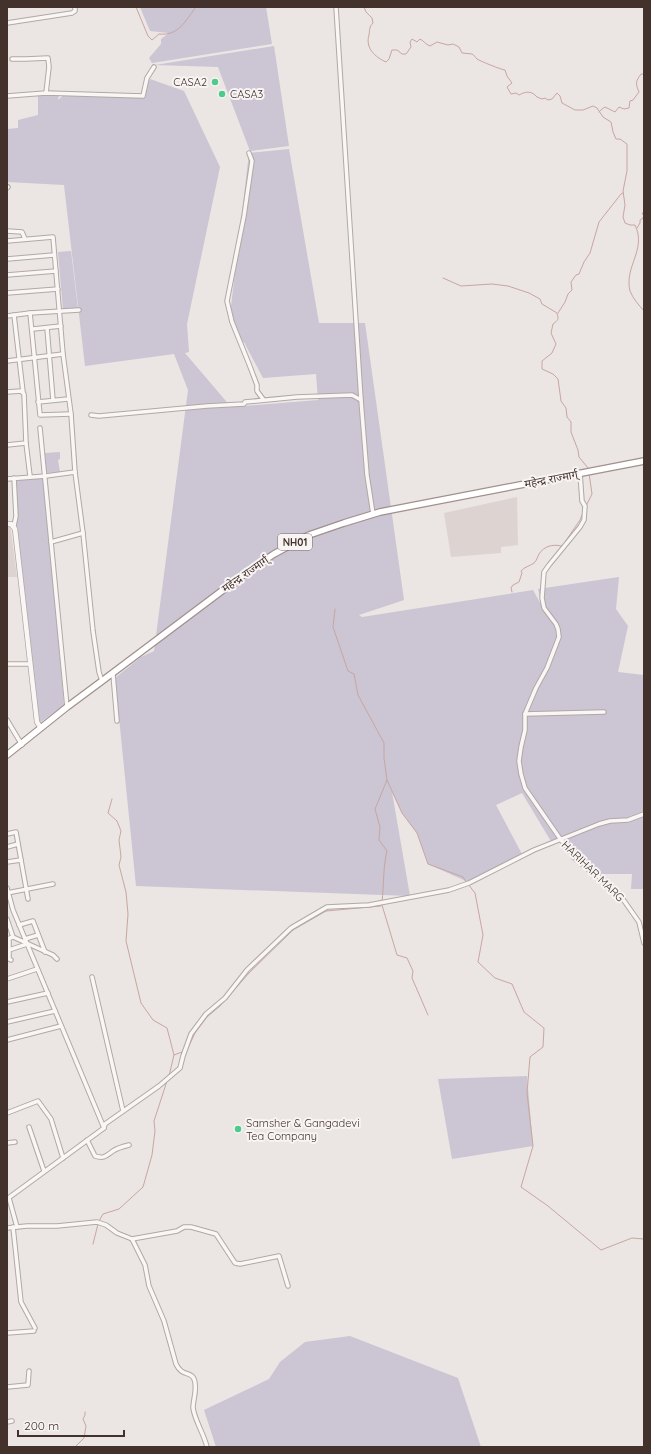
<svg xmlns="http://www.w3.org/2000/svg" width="651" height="1454" font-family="Quicksand,'Noto Sans Devanagari',sans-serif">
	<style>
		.built { fill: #ddd4d1 }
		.green { fill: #cbc5d4 }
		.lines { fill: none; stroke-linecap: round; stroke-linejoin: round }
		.stream { stroke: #c9a6a0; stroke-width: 1 }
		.minor-casing { stroke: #b2a8a4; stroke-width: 5.5 }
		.tertiary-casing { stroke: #b2a8a4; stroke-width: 6 }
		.trunk-casing { stroke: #a1908b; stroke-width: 8 }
		.minor { stroke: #f9f7f6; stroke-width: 3.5 }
		.tertiary { stroke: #f9f7f6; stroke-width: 4.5 }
		.trunk { stroke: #fff; stroke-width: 5.5 }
		.poi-dot { fill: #4dcb8a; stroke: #f8f4f3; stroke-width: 1.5 }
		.labels { text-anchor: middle; stroke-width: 4; stroke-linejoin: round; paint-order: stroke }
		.shield { fill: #f8f4f3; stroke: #796c67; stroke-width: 1 }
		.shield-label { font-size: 10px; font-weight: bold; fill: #43322b }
		.poi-label { font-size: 11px; fill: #43322b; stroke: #f8f4f3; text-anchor: start }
		.street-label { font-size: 11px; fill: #43322b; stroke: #f8f4f3 }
	</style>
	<rect width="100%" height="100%" fill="#ebe5e3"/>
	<!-- built -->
	<g class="built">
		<path d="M517,497L518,545L501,547V553L451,557L444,513Z"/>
		<path d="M7,526L10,527L11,531L17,577H7Z"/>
	</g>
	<!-- green -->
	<g class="green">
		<path d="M140,7H266L272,44L152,63L149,58L161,44V39L169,33L150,31Z"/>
		<path d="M274,46L289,146L250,151L218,67L155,65Z"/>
		<path d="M150,79L184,91L220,167L187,324L189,352L185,353L231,407L318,400L316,374L263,378L244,342L241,343L230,315L249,153L289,149L319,323H365L404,600L359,615L362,617L533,590L544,610L538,589L619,577L616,609L628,626L618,672L644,675V889H631L632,874H589L571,859L565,839L552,843L522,793L496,805L523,856L468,882L428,864L417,833L402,813L392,792L410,896L136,886L115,678L141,657L154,651L188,390L174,354L85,366L64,185L7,182V129L18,128V120L38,115V93H59L58,100L65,94L143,96Z"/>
		<path d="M71,251L78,309L63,310L58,252Z"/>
		<path d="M60,452V459L58,460L60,472L46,473L45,453Z"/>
		<path d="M44,476L64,705L38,724L17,536L16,509L12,480Z"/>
		<path d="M527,1076L533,1146L452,1159L438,1079Z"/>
		<path d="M350,1336L458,1378L481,1447H216L204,1410L269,1379L280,1362L305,1342Z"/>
	</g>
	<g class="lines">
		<!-- stream -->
		<g class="stream">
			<path d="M136,7L148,36L152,40L159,34C179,36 185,21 196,7"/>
			<path d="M364,7L366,12L372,18L373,23C369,27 370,29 369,35C365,48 375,57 386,62L389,59L392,50H397L402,54H406L411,47L410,42L412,39L417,42L420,39C424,41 425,44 430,46L437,42L448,45L453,44L459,47L462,53L472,54C474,55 475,57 477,59C480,61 502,70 505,70L507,76L512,83L507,87L511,94L516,93L519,95C526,91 532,91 537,97L542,99L545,98L548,100L552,99L557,93L560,96L562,103L575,110H583L593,106L597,108L603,117L611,122L613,132L616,139H620L627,144V171L623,191L625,205L623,217L625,223L630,225H635C647,250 624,266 630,291C633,299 639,305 644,311"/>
			<path d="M599,112L602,109L605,107L615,112L619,107L624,109L629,108L630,101L633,100L639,92C635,83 636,81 641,74H644"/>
			<path d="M637,228L640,223V220L642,219L644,216L642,213H644"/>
			<path d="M443,278L461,286L492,284L508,286L529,293L540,299L542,304L557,313C559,320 558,320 553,324L551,333L556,344L552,353L542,361V369L553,374L558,379L561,401L566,408L567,417L571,422V432L578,450L579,457L588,468V470"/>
			<path d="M558,313L565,302L568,294L572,290L571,282L576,275L579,274L584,262L590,253L599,222L621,194L623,193"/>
			<path d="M587,504L592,494L589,473"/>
			<path d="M565,542L580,520L582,515"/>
			<path d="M512,592L511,588L513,585L519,582L522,573L521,571C524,567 530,566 534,563C537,560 537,558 539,554C544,546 553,544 561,546L563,545"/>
			<path d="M335,609L333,627L348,671L354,674L358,695L384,743V758L387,780L375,809L380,827L379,840L387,851C383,867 384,884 382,902"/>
			<path d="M387,780L402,813L417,833L428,864L463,877L466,882"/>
			<path d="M112,799L108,813L117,821L121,831L119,840L121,857L119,865L126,892L128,914L126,941L141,1003L153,1020L167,1028L174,1055L169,1076"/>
			<path d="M468,884L475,893L483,935L478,962L495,978L512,984L524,1012L544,1028L543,1047L530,1057L527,1093L533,1146L521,1187L548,1206L601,1250L632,1238L644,1239"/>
			<path d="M382,905L397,955L407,958L413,971L412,978L428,1015"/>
			<path d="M187,1050L195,1033L207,1017L220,1006L249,973L293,930L326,911L381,906"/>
			<path d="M174,1055L182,1052"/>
			<path d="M99,1221L103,1214L119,1209L143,1187L152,1155L155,1131L154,1121L167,1081"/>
			<path d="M93,1244L98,1224"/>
			<path d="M75,1447L84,1438L86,1426L83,1419L85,1415V1412"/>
		</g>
		<!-- minor casing -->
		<g class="minor-casing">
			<g id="minor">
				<path d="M336,7L361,400"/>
				<path d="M7,23L72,13L75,11V7"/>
				<path d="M12,59H26L48,58L49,67L46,93"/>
				<path d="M7,96L46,93L143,96L147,78L154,67"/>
				<path d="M249,153L252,161L244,216L227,301L232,322L249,364L257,385V391L263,399"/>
				<path d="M7,188L8,187"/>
				<path d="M7,231L22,232L25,239"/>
				<path d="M7,241L53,237L63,354L71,414L75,472L83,533L93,631L99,672L102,681"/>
				<path d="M7,259L54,255"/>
				<path d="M7,275L56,271"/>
				<path d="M7,293L58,289"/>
				<path d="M30,313L40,415L71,414"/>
				<path d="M14,315L23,392"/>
				<path d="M7,316L30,313L79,310"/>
				<path d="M47,328L53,400"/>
				<path d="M33,329L61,326"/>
				<path d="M7,361L63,354"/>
				<path d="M7,392L21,391L24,394L26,443L30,476"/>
				<path d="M38,402L68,399"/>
				<path d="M91,415L99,416L207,406L244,404L245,402L297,397L352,395L361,400L367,475L373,514"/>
				<path d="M40,428L67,707"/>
				<path d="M7,445L26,443"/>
				<path d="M580,473L582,501L585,506L584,520L580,527L549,565L544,572L542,598L544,608L556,624L558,629L559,637L547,668L536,688L525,714V730L521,747L519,761L521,774L525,788L561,840L576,857L620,895L639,922L644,943"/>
				<path d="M14,478L16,516L14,526"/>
				<path d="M7,479L46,476L75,472"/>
				<path d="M51,542L83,533"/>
				<path d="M7,664H29"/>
				<path d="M113,674L117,721"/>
				<path d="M525,714L604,712"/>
				<path d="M7,720L22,745"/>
				<path d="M7,834L16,832L28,899"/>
				<path d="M7,847L18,844"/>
				<path d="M7,862L21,860"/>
				<path d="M7,888L13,910L104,1128"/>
				<path d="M7,893L53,884"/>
				<path d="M7,919L13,937L7,939"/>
				<path d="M19,925L33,921L45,952"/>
				<path d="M13,937L53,955L57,959"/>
				<path d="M9,939V959L11,960"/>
				<path d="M25,939L38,935"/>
				<path d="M9,950L27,944"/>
				<path d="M92,977L123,1111"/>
				<path d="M7,979L37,969"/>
				<path d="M7,1002L48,993"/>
				<path d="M7,1022L55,1011"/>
				<path d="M7,1040L61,1026"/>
				<path d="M7,1113L38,1101L51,1119L63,1158"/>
				<path d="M29,1127L44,1171"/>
				<path d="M87,1140L95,1156C104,1159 106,1156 113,1151C117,1148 125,1146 129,1145"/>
				<path d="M7,1143L15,1142"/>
				<path d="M9,1198L17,1227"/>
				<path d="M7,1199L104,1128L105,1124L159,1086L180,1068L183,1056L191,1034L206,1014L225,998L247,970L291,928L327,907L369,905L449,890L469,883L534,850L599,824L610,821L628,820L644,814"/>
				<path d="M13,1227L21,1302L35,1328"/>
				<path d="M7,1228L27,1226H57L97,1222L106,1225L117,1233L132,1239L177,1231L184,1227H191L216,1234L235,1263L240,1264L279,1256L288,1286"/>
				<path d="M132,1239L145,1265L149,1286L164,1321L176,1364C182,1377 191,1371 194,1379C198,1388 193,1399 193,1408C195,1421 204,1434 207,1447"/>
				<path d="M7,1333L34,1331"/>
				<path d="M7,1387L28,1385L29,1371"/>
				<path d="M7,1422L12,1421"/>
			</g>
		</g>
		<!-- tertiary casing -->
		<g class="tertiary-casing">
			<path id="tertiary" d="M7,524H11L15,529L37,722L41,728"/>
		</g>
		<!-- trunk casing -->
		<g class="trunk-casing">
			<path id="trunk" d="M7,755L67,707L102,681L247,572L274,554L309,535L344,523L380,512L644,461"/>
		</g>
		<!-- minor -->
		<use href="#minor" class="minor"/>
		<!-- tertiary -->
		<use href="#tertiary" class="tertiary"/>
		<!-- trunk -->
		<use href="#trunk" class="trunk"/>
	</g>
	<!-- markers -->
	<g class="poi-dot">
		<circle cx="215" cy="82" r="4"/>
		<circle cx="222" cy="94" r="4"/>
		<circle cx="238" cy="1129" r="4"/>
	</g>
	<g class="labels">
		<!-- shield labels -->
		<rect class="shield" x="278" y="534" width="34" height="16" rx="3"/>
		<g class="shield-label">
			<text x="295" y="546">NH01</text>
		</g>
		<!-- poi labels -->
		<g class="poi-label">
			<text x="207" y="86" text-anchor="end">CASA2</text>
			<text x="230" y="98">CASA3</text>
			<text x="246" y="1127">Samsher &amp; Gangadevi<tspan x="246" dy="13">Tea Company</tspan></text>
		</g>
		<!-- street labels -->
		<g class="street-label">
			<text transform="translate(551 479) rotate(-11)" y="4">महेन्द्र राज्मार्ग्</text>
			<text transform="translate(245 574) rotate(-35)" y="4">महेन्द्र राज्मार्ग्</text>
			<text transform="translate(593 871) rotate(44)" y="4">HARIHAR MARG</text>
		</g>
	</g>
	<!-- border -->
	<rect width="651" height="1454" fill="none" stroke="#43322b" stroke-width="16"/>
	<!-- scale -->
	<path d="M18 1430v6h106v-6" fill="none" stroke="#43322b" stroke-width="2"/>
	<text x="24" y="1430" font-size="12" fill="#43322b" stroke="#f8f4f3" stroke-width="3" paint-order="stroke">200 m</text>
</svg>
